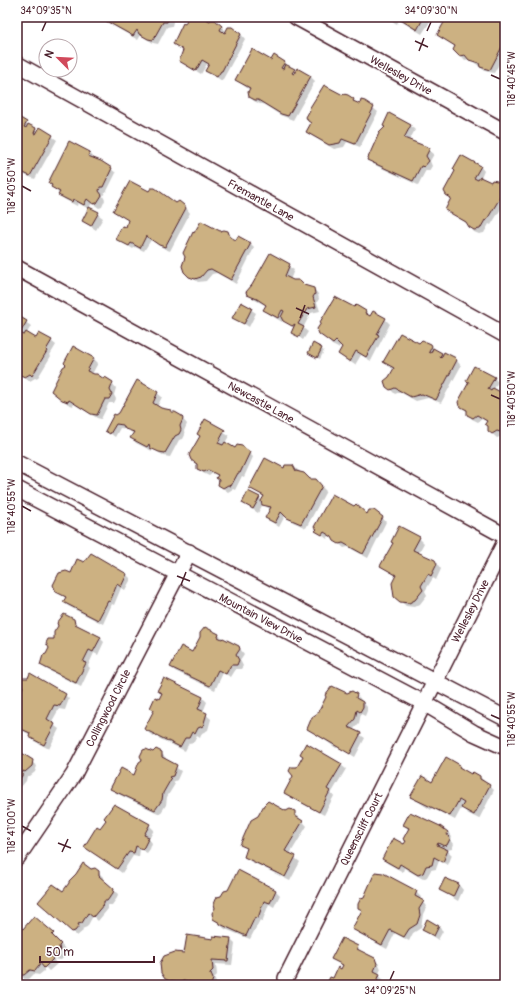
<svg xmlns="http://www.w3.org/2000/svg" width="522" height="1002" font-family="Pangolin,sans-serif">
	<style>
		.shadow { fill: #0003 }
		.building { fill: #ccb182; stroke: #4a1f2b }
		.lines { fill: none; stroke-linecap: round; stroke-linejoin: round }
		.street-casing { stroke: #4a1f2b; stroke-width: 18 }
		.street { stroke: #fff; stroke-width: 15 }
		.ticks { fill: none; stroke: #4a1f2b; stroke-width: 1.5 }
		.labels { text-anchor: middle; stroke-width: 4; stroke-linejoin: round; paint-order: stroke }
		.street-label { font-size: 11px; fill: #4a1f2b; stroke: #fff }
		.neatline { fill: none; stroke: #4a1f2b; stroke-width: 1.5 }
		.ticks-label { font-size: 10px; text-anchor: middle; fill: #4a1f2b }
	</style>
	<rect width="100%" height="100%" fill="#fff"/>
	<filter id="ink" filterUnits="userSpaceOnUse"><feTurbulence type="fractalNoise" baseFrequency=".025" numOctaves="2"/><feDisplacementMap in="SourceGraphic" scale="8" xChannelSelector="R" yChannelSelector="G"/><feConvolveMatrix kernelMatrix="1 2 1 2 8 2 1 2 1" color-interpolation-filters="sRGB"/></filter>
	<g filter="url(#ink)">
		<!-- shadow -->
		<g class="shadow">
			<path d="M110,17H172L173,22L172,26L167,27L158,44L153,43L141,35L138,40L112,25L107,21Z"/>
			<path d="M189,17H200L210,23L219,24L227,32L241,34L245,39L222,81L206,70L209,65L207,64L201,74L180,61L184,51L174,44Z"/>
			<path d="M385,17H433L422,34L399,20L397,24Z"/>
			<path d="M448,17L505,18V54L494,73L485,71L470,59L465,60L455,49L456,47L438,35Z"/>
			<path d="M272,62L284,63L296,72L310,76L315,81L293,120L280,115L263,104H260L254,101L249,96L250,90L236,80Z"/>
			<path d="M344,97L353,100L357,104L373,108L378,112L360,147L347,142L344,147L334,149L312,136L307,132L312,124L309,121Z"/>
			<path d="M17,117L38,132L40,128L57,140L35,179L22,174L17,169Z"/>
			<path d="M410,125L415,130L409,141H414L421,147L423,145L434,154L430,161L432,166L429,171L426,170L418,185L373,164L368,159Z"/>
			<path d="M70,142L90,153L94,158L93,159L111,169L116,173L107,191L105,192L103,196L105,200L102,207L99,208L92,203L89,208L103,218L96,230L83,221L89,209L78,203L77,206L64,199L49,183Z"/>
			<path d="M480,166L484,171L481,178L491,184L497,182L505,189V199L504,204L491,225L489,224L484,233L479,234L474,232L468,224L446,210L452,200L447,195Z"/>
			<path d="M184,205L190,213L170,251L165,249L151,240L144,251L135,247L133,249L117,239L127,228L129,221L115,211Z"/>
			<path d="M220,232H228L234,240L250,244L254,248L236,284L217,273L212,274L206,281L198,282L186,273Z"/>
			<path d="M270,254L294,270L290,280L314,289L318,294L319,299L317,302L320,311L311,313L303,328L308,332L303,340L292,332L294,328L283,320L282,322L269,314L265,310L267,306L253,299L248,294Z"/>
			<path d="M241,303L256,313L249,327L234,317Z"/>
			<path d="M355,309L365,311L371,317L385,319L390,324L371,361L361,355L355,365L339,354L343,347L341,345L338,348L332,345L318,329Z"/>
			<path d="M17,316L31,326L27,333L37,339L51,341L56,345L50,355L51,356L37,379L35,378L30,381L21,374L20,366L17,365Z"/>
			<path d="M313,344L324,351L320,359L311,354Z"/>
			<path d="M419,344L430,345L443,355L455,358L461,366L441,403L428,398L416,401L400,392L395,394L386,385L394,370L384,362Z"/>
			<path d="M94,359L98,363L92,374L112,383L116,388L114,395L116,399L114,403H109L101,419L97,418L74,404L73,406L68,404L52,391Z"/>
			<path d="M494,378L498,382L494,389L505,394V435L497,438L489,431L487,422L482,419L478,422L472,419L468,414V412L460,406L470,383L467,380Z"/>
			<path d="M157,393L162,397L157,407L181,417L187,424L184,431L185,435L183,439L179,440L170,457L164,456L153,449L152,451L136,443L132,438L134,434L127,429L120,428L115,437L106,430L117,416Z"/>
			<path d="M206,421L229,436L225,443L236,449L249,453L253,457L244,477L242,476L235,490L233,489L228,492L224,489L219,485L218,476L213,473L209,476L203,473L192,460Z"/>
			<path d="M293,466L310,480H315L326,491L306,528L293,522L285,516L279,527L266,518L271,510L263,504L258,513L243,503L259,498L262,501L264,497L250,487Z"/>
			<path d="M379,514L386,522L368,558L348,547L344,548L334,539L329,536L327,539L317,531L367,515Z"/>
			<path d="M399,528L419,538L424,543L418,554L435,561L441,569L436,580L433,578L425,591L427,595L420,604L414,607L406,606L398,599L396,576L381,566L394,543Z"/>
			<path d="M71,574L127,575L131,579L125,590L121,588L114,605L112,604L103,624L68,606L64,602L66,598L56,591Z"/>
			<path d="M73,620L79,627L100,638L104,642L98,655L94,653L88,666L90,668L81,687L46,669L41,665L55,640Z"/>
			<path d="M205,628L238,646L244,654L240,660L243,666L241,669H236L231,677L223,673L215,690L175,671L171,667L192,653Z"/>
			<path d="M28,679L65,695L69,699L65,710L59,709L51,723L59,729L49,749L34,741L31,735L17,728V698Z"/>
			<path d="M158,691L202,697L207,702L203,712L211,719L208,730L202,733L200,738L197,736L194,742L189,743L185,751L150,734L145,729L154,712L151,708L159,701L162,695Z"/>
			<path d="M358,696L367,707V711L365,716L361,714L359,723L353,730L365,738L355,757L339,747L336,748L309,729L357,703Z"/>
			<path d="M17,751L37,766L35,772L30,776H27L26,781L20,788L21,792L17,797Z"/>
			<path d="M153,753H161L166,758V761L181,771L177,780L173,782L175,784L167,797L166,805L160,814L116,793L112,789L135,776Z"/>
			<path d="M301,754L341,765L346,769L331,794L334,796L324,815L290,797L285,793L304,757Z"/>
			<path d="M459,765L463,771L479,776L494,790L479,819L467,813L462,807L455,820L432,808L431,810L411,797Z"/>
			<path d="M114,805L149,825L154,830L149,839L152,843L150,849L147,853L140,849L139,857L133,856L122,873L86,847L101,830Z"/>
			<path d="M286,812H294L307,826L290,854L300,862L290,881L250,861L246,857L248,850L242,845Z"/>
			<path d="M404,825L448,832L452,837L451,840L454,844L452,849L447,850L452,855L448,865L439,861L436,869L431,870L427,877L423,879L404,868L403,872L387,863L383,859L405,845L409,830Z"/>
			<path d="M83,864L90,870L95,869L103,877V881L118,894L117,898L112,905H108V909L98,921L93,916L87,927L82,929L83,931L77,936L44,906L63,893Z"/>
			<path d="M239,871L276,891L280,895L274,907L269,904L262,922L260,920L250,939L225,929L214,919Z"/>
			<path d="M382,874L416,892L421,897L419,900L427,906L423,914L421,928L413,933L409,941L395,933L387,949L358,933L353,929L362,911L359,908Z"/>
			<path d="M446,879L459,885L463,890L458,901L440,890Z"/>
			<path d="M439,927L443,931L438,940L423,930Z"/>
			<path d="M47,928L65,949L63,951L64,957L61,960L53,959L57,964L49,971L44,966V971L39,975L34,974L29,979H24L17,971V943Z"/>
			<path d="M230,939L235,944L232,965L216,964L217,975L214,978L217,985H178L176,983L175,985L166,978L185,954L214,940Z"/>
			<path d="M358,947L361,953L374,959L379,964L381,969L378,975L384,980L381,985H327L343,966L333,959Z"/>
		</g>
		<!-- building -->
		<g class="building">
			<path d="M108,17H169L167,22H163L153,40L148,39L139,34L137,30L133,36L106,21Z"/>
			<path d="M188,17H202L210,21L211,20H215L222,26L220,30L225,33L228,27H232L241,34L222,71H221L217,77L205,71L209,64L202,60L196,71L179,61L183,50L173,44L183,23L185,24Z"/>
			<path d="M396,17H426H424L417,30Z"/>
			<path d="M447,17H505L501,24L505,26V41L490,70L480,67L479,63L469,60L465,55L459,56L453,50L455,46L437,35Z"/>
			<path d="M252,49L271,60L274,55L285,62L281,68L283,69L285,64L295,69L292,73L294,74L297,68L311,76L288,116L281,114L258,100H255L249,97L248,92L250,88L235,80Z"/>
			<path d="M505,74V85L500,82Z"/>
			<path d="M324,85L343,95L344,94L348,95L354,99L353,101L360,104L361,100L365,101L374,107L355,144L342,139L340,143L329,145L306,132L311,123L308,121L306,117L310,110L309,109Z"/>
			<path d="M389,113L411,125L404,138L430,148L426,156L429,161L424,167L421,166L413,181L367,160L379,133L385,127L383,126Z"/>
			<path d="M17,116L27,122L24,127L26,128L28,124L36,128L34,133L36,134L40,127L53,135L30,176L17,170Z"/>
			<path d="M69,141L90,152L88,156L101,161L112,168L103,187H100L99,191L102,195L97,203L93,204L87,199L84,205L73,199L72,202L58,195L60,192L51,187L52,185L48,183Z"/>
			<path d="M461,155L481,166L474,178L478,180L480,177L491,182L492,180L497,181L505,187L499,198H500L486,221L485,220L480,229L474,230L469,227L466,222L445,210L451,198L446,195L444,191L455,171L453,169Z"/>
			<path d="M130,181L149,191L151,188H155L176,203L179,201L184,205L186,208L165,247L159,245L146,236L140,248L131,243L129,246L115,239L122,226L126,227L128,220L113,211Z"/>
			<path d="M89,207L99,212L91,226L82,221Z"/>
			<path d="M201,221L220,231L224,230L228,231L230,237L236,240L238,236L251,243L231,280L211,269L207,270L201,277L195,279L189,277L184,272L182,266L185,257L183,253L193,232L194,233Z"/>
			<path d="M270,253L290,264L285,276L293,280H299L304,285L314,288L315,294L313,297L316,307L307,309L298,324L304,327L299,337L291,333L295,324L292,326L283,321L281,317L284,311L282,310L278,318L263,310L266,305L257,299L247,295L246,292L252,285Z"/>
			<path d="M335,297L354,307L356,305L366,311L365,313L370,316L373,311L386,318L377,334L379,335L366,357L356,351L350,362L338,354L342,347L336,341L333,344L319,334L317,329L321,323L320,322Z"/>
			<path d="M241,302L252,308L244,324L232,318Z"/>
			<path d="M17,315L27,321L20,333L24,335L26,332L36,338L39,333L52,340L46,350L47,351L32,376L30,374L25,377L20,375V369L18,368L19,365L17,363Z"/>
			<path d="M400,333L419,343L422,340L431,344L432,346L429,352L431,353L433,348L442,353L440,357L441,358L444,352L456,358L455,359L457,360L436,400L422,394L411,397L395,388L390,390L386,387L384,381L389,377L394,368L383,362Z"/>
			<path d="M313,343L322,348L317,358L308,353Z"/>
			<path d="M73,346L94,358L87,371L94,374H97L104,379L105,377L113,382L110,390L112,394L109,399H105L97,415L91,414L69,400L68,402L62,400L51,391L63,367L66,365L64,363Z"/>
			<path d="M474,366L495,377L488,389L491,391L493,388L504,394L505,392V422L500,432L497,431L492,434L488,431V426L485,424L487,421L477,415L473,418L467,415V410L459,406L458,402L469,382L466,381Z"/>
			<path d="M137,380L158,392L153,403L161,408L171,410V412H175L182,416L183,419L180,426L181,430L179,434L175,436L165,453L159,452L150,448L149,444L147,447L130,438L134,432L125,429L123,425L116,424L110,434L105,431L114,414L116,415L119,413Z"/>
			<path d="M205,419L225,430L218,443L223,445L225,442L235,448L237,445L242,446L250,452L240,473H238L231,486L228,485L223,488L218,485L219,480L216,478L218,475L208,470L204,472L197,469V464L191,460L189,455L200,436L197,434Z"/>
			<path d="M265,458L284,468L285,465H293L296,471L304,473L310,479H316L322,486L301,524L287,518L281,512L275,523L265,518L271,507L262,505L261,501L264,496L249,488Z"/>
			<path d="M248,491L260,497L253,509L242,503Z"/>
			<path d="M332,494L354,506L356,504L367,514L369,510H374L383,517L363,554L343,543L339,544L334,541L332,537L324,532L322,535L315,531L317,529L314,527Z"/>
			<path d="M399,526L420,537L413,550L435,560L437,564L431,576L428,574L421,586L423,590L415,600L409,603L400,602L394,597L392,583L396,575L380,566L393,543L391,542Z"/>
			<path d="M91,553L127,574L121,587L117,584L110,602L108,601L98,620L63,602L66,597L56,592L53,585L59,573L66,571L71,573L77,559L84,562Z"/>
			<path d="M64,614L74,619L75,624L101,637L93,652L89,650L83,662L86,663L76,683L40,665L43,655L46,654L49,648L46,643L48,639H54V632L58,626L57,623Z"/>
			<path d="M205,627L219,634L218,637L222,639L223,638L239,646L240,649L236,655L239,660L237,665H231L226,674L218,670L210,686L170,667L181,646L192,652L200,637V633Z"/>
			<path d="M30,673L66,694L60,706L54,705L47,719L55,724L44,745L29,737L30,733L17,727V698L23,687L20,683L22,678H28Z"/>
			<path d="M164,678L203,697L198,709L207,713L203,726L198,728L195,734L192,732L189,738H185L180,747L144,729L154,710L150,708L155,697L159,699L162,693L157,691Z"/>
			<path d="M332,686L347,693L352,691L357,694L356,698L363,702V707L360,712L357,710L355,719L348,727L361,733L350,754L307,729L312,717L318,713L326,697L325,695Z"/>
			<path d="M306,743L342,764L327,789L330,791L319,812L284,793L293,776L289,771L291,767H297L303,756L300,754Z"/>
			<path d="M146,749L153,752L156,749L162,752V757L177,765L173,776L169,777L171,779L163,793L162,800L155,810L110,789L121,768L134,775L139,762L142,760L140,756L143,750Z"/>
			<path d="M17,750L33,760L32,766L25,772L23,771L22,776L17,782Z"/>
			<path d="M446,757L460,765L459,767L471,774L473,772L480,776V779L490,785L474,815L461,808L464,803L459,800L450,816L410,797L422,776L432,782Z"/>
			<path d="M268,801L286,811L290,809L295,811V816L303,821L285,851L296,856L285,877L244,857L247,848L240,845L251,820L258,816L264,805Z"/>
			<path d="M114,804L150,824L144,835L149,837L144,847L142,849L136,846L134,853L129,852L117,869L84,847L97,826L100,828L106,820L104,818Z"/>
			<path d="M410,812L440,826L448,832L447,834L450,839L447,845L444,846L438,843L437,845L448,850L443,862L434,857L432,865L426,866L423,873L418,875L400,864L398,868L382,859L393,838L404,844L406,841L403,839L409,828L403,825Z"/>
			<path d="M83,863L91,869L95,868L99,871V876L114,889L113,893L107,901H104V904L93,917L88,913L82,923L78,924L79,926L75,931L72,932L38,902L53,884L63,891L69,883V881L76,874Z"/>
			<path d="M238,870L276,890L270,903L264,901L258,918L255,917L246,936L220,924V923L213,919L212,913L215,908L214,904L217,897L221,896L224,891L228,890Z"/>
			<path d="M375,872L383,873L417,891L415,896L424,901L419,909L420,915L417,924L409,929L404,937L390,930L382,945L352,929L362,910L358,908V904L361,898L364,897Z"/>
			<path d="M445,878L459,884L453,897L439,890Z"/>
			<path d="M34,916L54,933L52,935L61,944L59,946L60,952L56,956L50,955L53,959L44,968L40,963L39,966L35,971L30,970L24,975H19L17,973V941L19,939L17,936Z"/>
			<path d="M427,919L439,926L434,936L422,930Z"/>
			<path d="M187,935L213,939V936L231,938L228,961L212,960L213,970L209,974H211L213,979L211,985H196V983L183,981L180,983L174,982L172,980V982L165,979L161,973L160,963L164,956L175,952L184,953Z"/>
			<path d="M342,938L358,946L357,949L375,958L377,964L374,971L380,974L377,981L378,985H326L330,977L333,978L338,967L341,969L343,965L331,959Z"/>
		</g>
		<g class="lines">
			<!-- street casing -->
			<g class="street-casing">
				<g id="street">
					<path d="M296,17L505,132"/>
					<path d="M17,64L505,335"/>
					<path d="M17,268L505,536"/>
					<path d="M17,463L505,718"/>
					<path d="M17,489L424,703L474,733L505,747"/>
					<path d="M17,858L74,774L189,552"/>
					<path d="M286,978L505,542"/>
				</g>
			</g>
			<!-- street -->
			<use href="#street" class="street"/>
		</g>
	</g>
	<!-- ticks -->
	<path class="ticks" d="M42,31L46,22M427,31L431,22M415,41L428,47M419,51L424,38M491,75L500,79M22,186L31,191M296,308L309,314M300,318L305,305M491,395L500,399M22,506L31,511M177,576L190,581M181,585L186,572M491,715L500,719M22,826L31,831M58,843L71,848M62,852L68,839M390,980L394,971"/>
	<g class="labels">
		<!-- street labels -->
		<g class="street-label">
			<text transform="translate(401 75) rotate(29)" y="4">Wellesley Drive</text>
			<text transform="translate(261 200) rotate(29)" y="4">Fremantle Lane</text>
			<text transform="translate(261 402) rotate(29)" y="4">Newcastle Lane</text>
			<text transform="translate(470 611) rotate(-63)" y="4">Wellesley Drive</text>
			<text transform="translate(261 618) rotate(28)" y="4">Mountain View Drive</text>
			<text transform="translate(108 708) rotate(-63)" y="4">Collingwood Circle</text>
			<text transform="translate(361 829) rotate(-63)" y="4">Queenscliff Court</text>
		</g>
	</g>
	<!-- margin -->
	<rect width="522" height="1002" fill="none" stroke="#fff" stroke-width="44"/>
	<!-- north arrow -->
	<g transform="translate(58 58) rotate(294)"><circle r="19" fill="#ffffff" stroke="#b7a5aa"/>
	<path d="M0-3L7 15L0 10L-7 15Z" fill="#d1495b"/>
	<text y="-6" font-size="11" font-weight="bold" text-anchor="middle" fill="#4a1f2b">N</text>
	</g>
	<!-- scale -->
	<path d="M40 956v6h114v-6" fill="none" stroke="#4a1f2b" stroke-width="2"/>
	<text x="46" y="956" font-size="12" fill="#4a1f2b" stroke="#ffffff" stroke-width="3" paint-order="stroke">50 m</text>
	<rect x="22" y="22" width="478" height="958" class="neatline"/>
	<g class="ticks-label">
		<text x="46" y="14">34°09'35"N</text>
		<text x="431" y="14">34°09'30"N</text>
		<text transform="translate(511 79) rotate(-90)" y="4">118°40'45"W</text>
		<text transform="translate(11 186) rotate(-90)" y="4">118°40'50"W</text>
		<text transform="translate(511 399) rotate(-90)" y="4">118°40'50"W</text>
		<text transform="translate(11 506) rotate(-90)" y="4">118°40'55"W</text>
		<text transform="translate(511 719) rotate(-90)" y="4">118°40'55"W</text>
		<text transform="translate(11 826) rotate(-90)" y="4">118°41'00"W</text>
		<text x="390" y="994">34°09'25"N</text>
	</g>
</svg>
